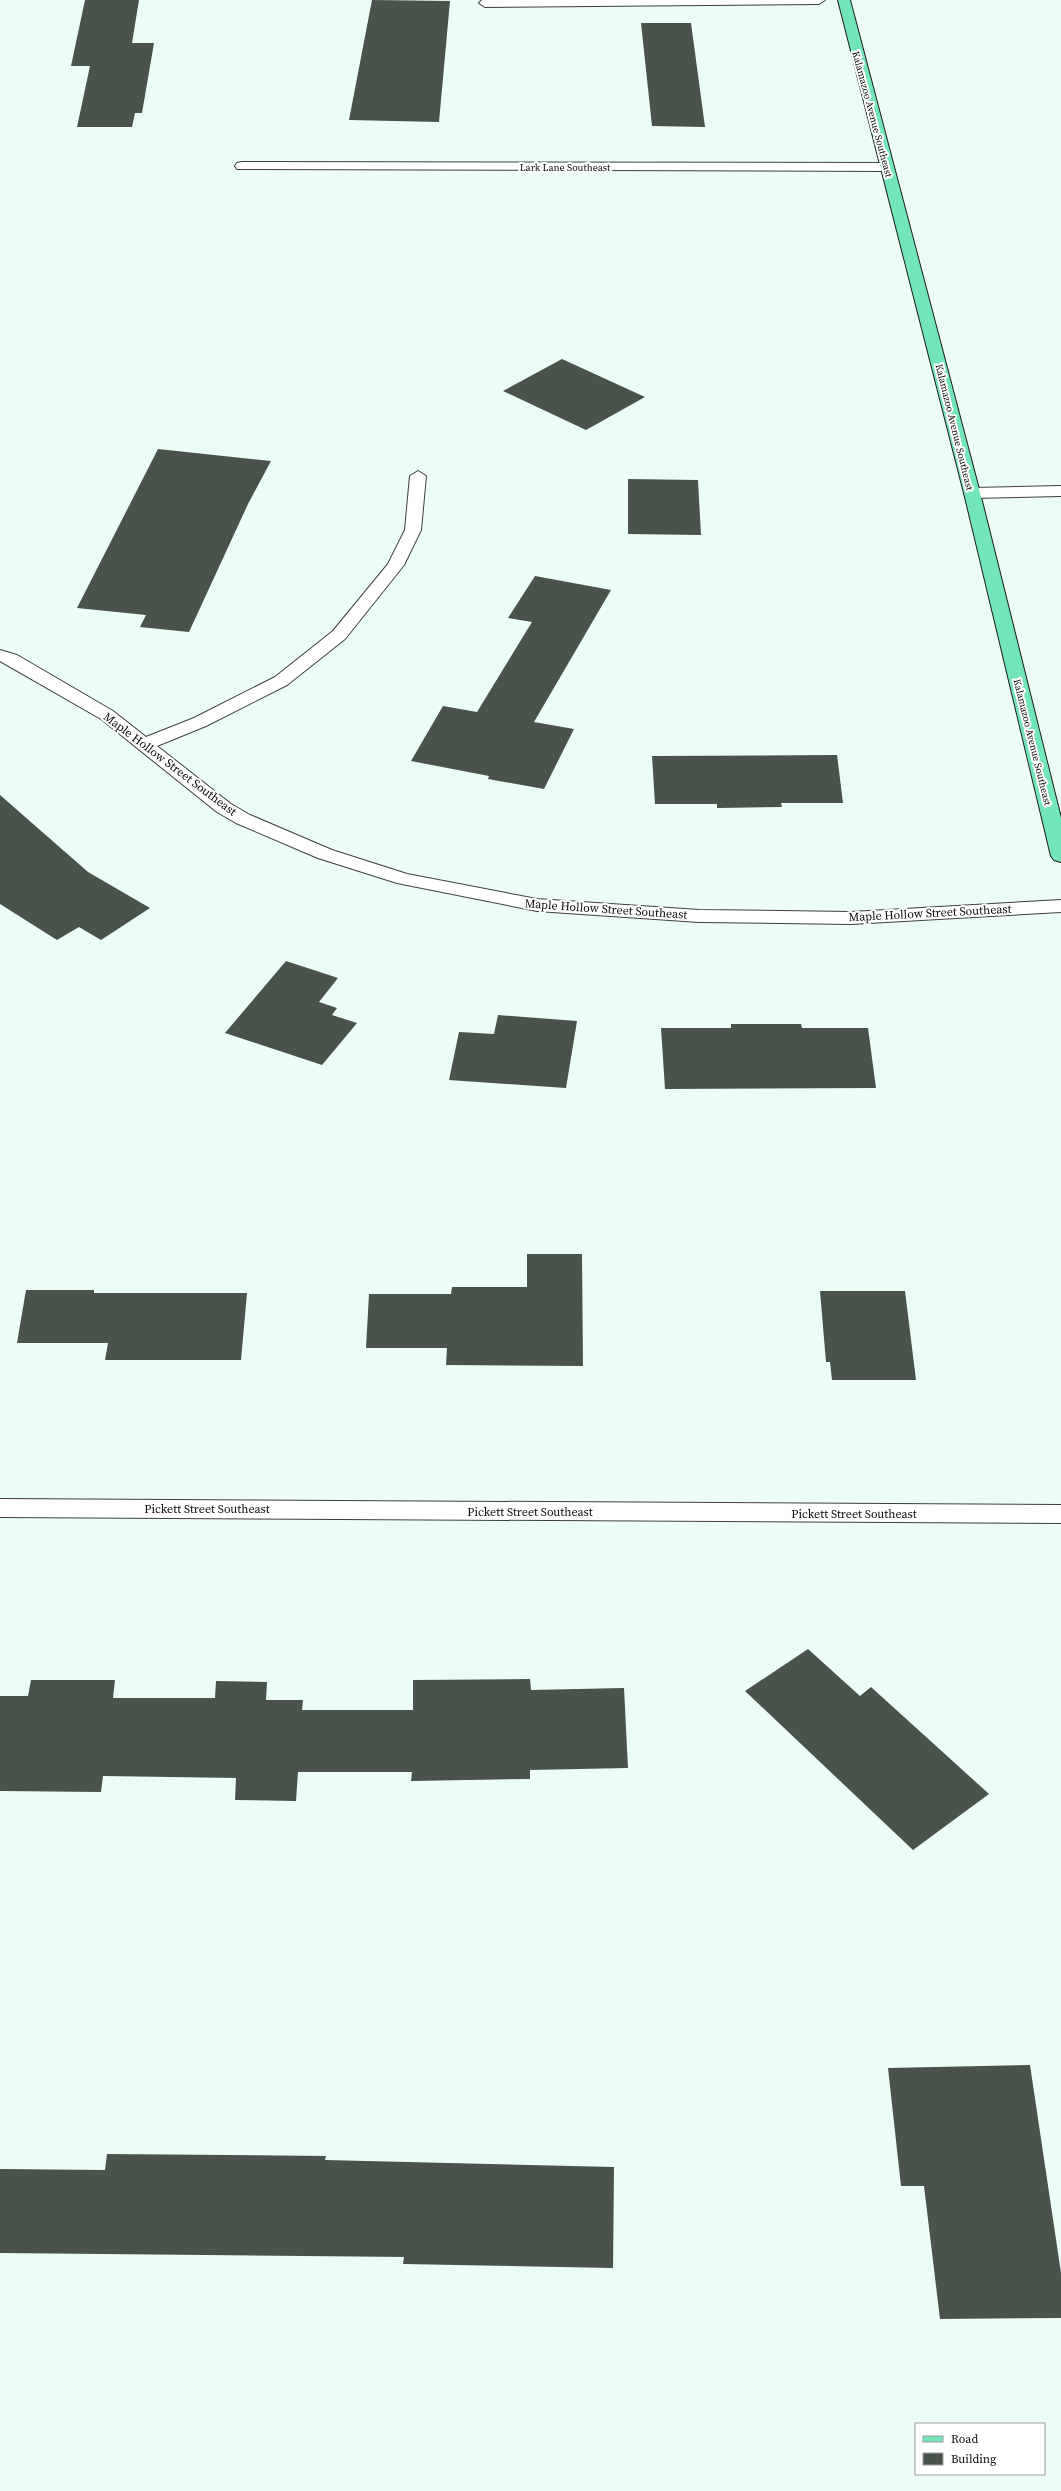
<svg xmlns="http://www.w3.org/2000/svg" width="1061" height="2491" font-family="'Source Serif 4',serif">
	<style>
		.building { fill: #49524b }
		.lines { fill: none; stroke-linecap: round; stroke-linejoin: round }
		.minor-casing { stroke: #3e3e3e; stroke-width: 2 }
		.major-casing { stroke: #1c1c1c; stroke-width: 2 }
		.minor { fill: #fff; fill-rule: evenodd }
		.major { fill: #73e6b9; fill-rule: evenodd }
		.labels { text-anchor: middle; stroke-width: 4; stroke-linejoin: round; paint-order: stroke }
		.far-street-label { font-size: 10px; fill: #0b0b0b; stroke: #fff }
		.street-label { font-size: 12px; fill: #0b0b0b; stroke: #fff }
	</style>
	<rect width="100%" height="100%" fill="#ecfcf7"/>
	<!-- building -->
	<g class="building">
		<path d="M85,0H139L132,43H154L142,113H135L132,127H77L90,66H71Z"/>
		<path d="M372,0L450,1L439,122L349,120Z"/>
		<path d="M641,23H691L705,127L652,126Z"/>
		<path d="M562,359L645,397L586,430L503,391Z"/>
		<path d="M158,449L271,461L248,504L189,632L140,627L146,615L77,608Z"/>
		<path d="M628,479L698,480L701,535L628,534Z"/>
		<path d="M535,576L611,590L534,722L574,729L544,789L488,779L489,776L411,761L443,706L477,712L532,622L508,618Z"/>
		<path d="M837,755L843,803H781L782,807L717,808V804H655L652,756Z"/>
		<path d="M0,795L88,872L150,908L101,940L79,927L57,940L0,904Z"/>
		<path d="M286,961L338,978L319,1002L337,1008L332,1015L357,1023L322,1065L225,1033Z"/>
		<path d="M498,1015L577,1021L566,1088L449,1080L459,1032L494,1034Z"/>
		<path d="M731,1024H801L802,1028H868L876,1088L665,1089L661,1028H731Z"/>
		<path d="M527,1254H582L583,1366L446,1365L447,1348H366L369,1294H451L452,1287H527Z"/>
		<path d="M26,1290H94V1293H247L241,1360H105L108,1343H17Z"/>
		<path d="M820,1291H905L916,1380H832L830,1362H826Z"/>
		<path d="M808,1649L860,1696L871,1687L989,1794L913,1850L745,1691Z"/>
		<path d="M530,1679L531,1690L624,1688L628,1768L530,1770V1779L411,1781L412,1772H298L296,1801L235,1800L236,1778L103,1776L101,1792L0,1791V1696H28L31,1680H115L113,1698H215L216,1681L267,1682L266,1700H303L302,1710H413V1680Z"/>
		<path d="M1030,2065L1061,2273V2318L940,2319L924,2186H901L888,2068Z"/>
		<path d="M107,2154L326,2156L325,2160L614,2167L613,2268L403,2264L404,2257L0,2253V2169L105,2170Z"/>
	</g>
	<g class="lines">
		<!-- minor casing -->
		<g class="minor-casing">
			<g id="minor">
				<path d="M482,0H825L819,4L485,7L479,3Z"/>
				<path d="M242,162L887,163L894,167L887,171L237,169L235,166L237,163Z"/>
				<path d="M418,471L426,476L421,530L404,565L345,639L287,685L206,726L157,746L231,804L250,815L332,850L407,874L537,899L699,910L851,912L1061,900V912L851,924L699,922L537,911L397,883L318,858L236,823L217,812L101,719L0,661V650L17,655L113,711L146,737L194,718L275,677L333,631L388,564L405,530L410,476Z"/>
				<path d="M1061,486V496L972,498L966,496L964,493L966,490L972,488Z"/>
				<path d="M0,1499L1061,1505V1523L0,1517Z"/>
			</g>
		</g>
		<!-- major casing -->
		<g class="major-casing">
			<path id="major" d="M838,0H850L980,493L1061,818V862L1054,860L1051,856L964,493Z"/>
		</g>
		<!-- minor -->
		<use href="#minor" class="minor"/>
		<!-- major -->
		<use href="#major" class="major"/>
	</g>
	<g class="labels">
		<!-- far-street labels -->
		<g class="far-street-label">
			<text transform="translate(873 114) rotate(75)" y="4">Kalamazoo Avenue Southeast</text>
			<text x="565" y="171">Lark Lane Southeast</text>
			<text transform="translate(955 427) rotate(76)" y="4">Kalamazoo Avenue Southeast</text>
			<text transform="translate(1033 742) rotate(76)" y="4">Kalamazoo Avenue Southeast</text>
		</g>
		<!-- street labels -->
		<g class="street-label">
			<text transform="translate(170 764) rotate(37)" y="4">Maple Hollow Street Southeast</text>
			<text transform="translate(606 909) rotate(4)" y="4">Maple Hollow Street Southeast</text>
			<text transform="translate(930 913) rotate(-3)" y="4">Maple Hollow Street Southeast</text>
			<text x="207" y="1513">Pickett Street Southeast</text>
			<text x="530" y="1516">Pickett Street Southeast</text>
			<text x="854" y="1518">Pickett Street Southeast</text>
		</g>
	</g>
	<!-- legend -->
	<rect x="915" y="2423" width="130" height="52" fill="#ffffff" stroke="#9d9d9d"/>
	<rect x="923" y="2436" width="20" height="6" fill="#73e6b9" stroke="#9d9d9d"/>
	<text x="951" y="2443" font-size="12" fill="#0b0b0b">Road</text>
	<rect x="923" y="2453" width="20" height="12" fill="#49524b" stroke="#9d9d9d"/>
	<text x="951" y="2463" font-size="12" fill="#0b0b0b">Building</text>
</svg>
